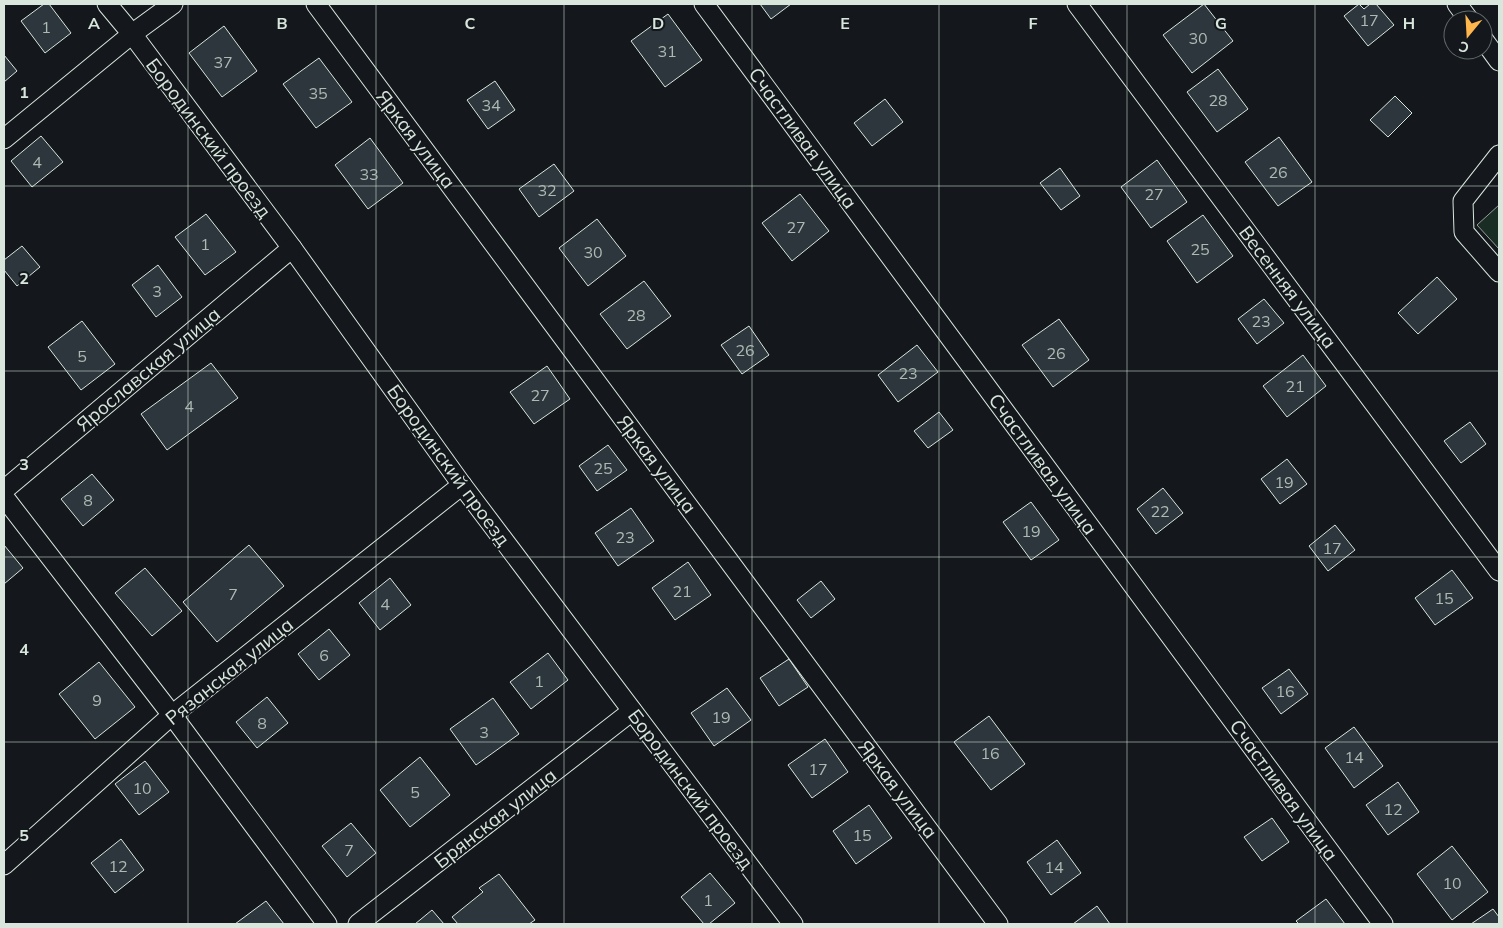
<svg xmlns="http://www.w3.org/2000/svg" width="1503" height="928" font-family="Mulish,sans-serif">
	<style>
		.green { fill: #1a2d24; stroke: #939e99 }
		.building { fill: #2c363c; stroke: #d8e6dc }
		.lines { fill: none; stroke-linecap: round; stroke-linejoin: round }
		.minor-casing { stroke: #d8e6dc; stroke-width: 21 }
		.minor { stroke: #14181c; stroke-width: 19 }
		.grid { fill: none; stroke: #d8e6dc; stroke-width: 1; stroke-opacity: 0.55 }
		.labels { text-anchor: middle; stroke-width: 4; stroke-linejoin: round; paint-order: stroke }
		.number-label { font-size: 16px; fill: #adbab4 }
		.street-label { font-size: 19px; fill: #d8e6dc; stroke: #14181c }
		.grid-label { font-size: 16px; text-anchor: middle; font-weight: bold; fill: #d8e6dc; stroke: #14181c; stroke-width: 4; stroke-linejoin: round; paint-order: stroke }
	</style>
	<rect width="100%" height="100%" fill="#14181c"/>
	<!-- green -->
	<path class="green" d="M1499,205V249L1477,225Z"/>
	<!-- building -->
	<g class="building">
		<path d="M44,4H49L71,33L45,53L21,21Z"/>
		<path d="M760,4H791L771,19Z"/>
		<path d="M1204,4L1233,41L1192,73L1163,35Z"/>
		<path d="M1359,4L1364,9L1370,4H1376L1394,25L1368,46L1344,16Z"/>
		<path d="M668,14L702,60L665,87L631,41Z"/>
		<path d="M224,26L257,71L222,97L189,53Z"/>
		<path d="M4,55L17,71L4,82Z"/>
		<path d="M319,58L352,102L316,128L283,84Z"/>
		<path d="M1218,69L1248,109L1217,132L1187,92Z"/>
		<path d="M495,81L515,110L488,129L467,100Z"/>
		<path d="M1395,96L1412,113L1388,137L1370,120Z"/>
		<path d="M885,99L903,122L872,146L854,123Z"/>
		<path d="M41,136L63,162L32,187L11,161Z"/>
		<path d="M1279,137L1312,182L1278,206L1245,162Z"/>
		<path d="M370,138L403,183L368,209L335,165Z"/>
		<path d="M1157,160L1187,202L1151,228L1121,187Z"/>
		<path d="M554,164L574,191L539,217L519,189Z"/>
		<path d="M1060,168L1080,196L1061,210L1040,183Z"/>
		<path d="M800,194L829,231L792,261L762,223Z"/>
		<path d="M206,214L236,252L205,275L175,237Z"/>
		<path d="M1203,215L1233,256L1197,283L1167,241Z"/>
		<path d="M597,219L626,256L588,286L559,248Z"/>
		<path d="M22,246L40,267L17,286L4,270V260Z"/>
		<path d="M158,265L182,297L156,317L132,285Z"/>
		<path d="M1437,277L1457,299L1418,334L1398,313Z"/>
		<path d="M644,281L671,316L627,349L600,314Z"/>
		<path d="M1264,299L1284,323L1257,344L1238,319Z"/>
		<path d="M1059,319L1089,360L1053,387L1022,345Z"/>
		<path d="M82,321L115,364L81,390L48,347Z"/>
		<path d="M749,326L769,355L742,374L721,345Z"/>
		<path d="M917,345L938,372L898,402L878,375Z"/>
		<path d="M1303,355L1326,386L1287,417L1263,386Z"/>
		<path d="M211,363L238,398L167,450L141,414Z"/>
		<path d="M547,366L570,399L534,424L510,392Z"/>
		<path d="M939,412L953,430L928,448L914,431Z"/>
		<path d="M1470,422L1486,444L1461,463L1444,441Z"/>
		<path d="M608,445L627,470L597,491L579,466Z"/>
		<path d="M1287,459L1307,484L1280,504L1261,479Z"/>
		<path d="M92,474L114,500L83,526L61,499Z"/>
		<path d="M1163,488L1183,513L1156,534L1137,509Z"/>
		<path d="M1031,502L1059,540L1031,560L1003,522Z"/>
		<path d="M631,508L654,541L618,566L595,533Z"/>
		<path d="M1335,525L1355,550L1328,571L1309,546Z"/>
		<path d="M4,545L23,568L4,584Z"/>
		<path d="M249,545L284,586L217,642L183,602Z"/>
		<path d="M688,562L711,595L675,620L652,588Z"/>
		<path d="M145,568L182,611L152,636L115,593Z"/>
		<path d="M1452,570L1473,598L1435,625L1415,598Z"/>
		<path d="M390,578L411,605L380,630L359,603Z"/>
		<path d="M821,581L835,599L811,618L797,600Z"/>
		<path d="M329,629L350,655L319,680L298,654Z"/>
		<path d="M548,653L568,680L531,709L510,682Z"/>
		<path d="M789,659L808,687L779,706L760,678Z"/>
		<path d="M99,662L135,707L95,739L59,694Z"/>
		<path d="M1289,669L1308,694L1281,714L1262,688Z"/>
		<path d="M727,688L751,720L714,746L691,713Z"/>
		<path d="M267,697L288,723L257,748L236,722Z"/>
		<path d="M493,698L519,734L476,765L450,729Z"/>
		<path d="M989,716L1025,764L991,790L954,742Z"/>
		<path d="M1354,727L1383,766L1354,788L1325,748Z"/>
		<path d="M825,739L848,772L812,798L788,765Z"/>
		<path d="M420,757L450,795L410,827L380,790Z"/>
		<path d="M145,761L169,792L139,815L115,784Z"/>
		<path d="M1398,782L1419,812L1388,835L1366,805Z"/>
		<path d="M869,805L892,838L856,864L833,831Z"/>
		<path d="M1272,818L1289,842L1262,861L1244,837Z"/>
		<path d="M351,823L376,853L347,877L322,846Z"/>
		<path d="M121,839L144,870L115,893L91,863Z"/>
		<path d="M1057,840L1081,873L1051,895L1027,862Z"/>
		<path d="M1452,846L1488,892L1452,920L1417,874Z"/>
		<path d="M710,873L735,903L709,924H704L681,897Z"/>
		<path d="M499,874L535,920L529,924H458L452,917L483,892L479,888Z"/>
		<path d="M1326,899L1345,924H1299L1296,921Z"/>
		<path d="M266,901L284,924H235Z"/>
		<path d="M1097,906L1110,924H1073Z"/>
		<path d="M1493,909L1499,917V924H1471Z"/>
		<path d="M432,910L444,924H415Z"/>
	</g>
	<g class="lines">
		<!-- minor casing -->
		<g class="minor-casing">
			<g id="minor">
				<path d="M107,4L132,34L292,248L462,485L793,924"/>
				<path d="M316,4L998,924"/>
				<path d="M704,4L1383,924"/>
				<path d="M1077,4L1499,571"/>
				<path d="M1457,4L1469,20"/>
				<path d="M1483,39L1499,61"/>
				<path d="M4,139L132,34L173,4"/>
				<path d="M1499,155L1463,201L1464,232L1499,272"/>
				<path d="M4,490L292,248"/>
				<path d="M4,497L172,715L327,924"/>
				<path d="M4,865L172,715L462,485"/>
				<path d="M358,924L632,711"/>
			</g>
		</g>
		<!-- minor -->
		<use href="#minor" class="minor"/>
	</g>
	<!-- grid -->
	<path class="grid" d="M188,4V924M376,4V924M564,4V924M752,4V924M939,4V924M1127,4V924M1315,4V924M4,186H1499M4,371H1499M4,557H1499M4,742H1499"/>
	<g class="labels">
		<!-- number labels -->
		<g class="number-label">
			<text x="1369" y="26">17</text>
			<text x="46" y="33">1</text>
			<text x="1198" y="44">30</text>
			<text x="667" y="57">31</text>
			<text x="223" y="68">37</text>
			<text x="318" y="99">35</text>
			<text x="1218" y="106">28</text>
			<text x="491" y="111">34</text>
			<text x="37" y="168">4</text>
			<text x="1278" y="178">26</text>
			<text x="369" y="180">33</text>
			<text x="547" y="196">32</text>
			<text x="1154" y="200">27</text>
			<text x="796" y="233">27</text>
			<text x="205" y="250">1</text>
			<text x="1200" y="255">25</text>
			<text x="593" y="258">30</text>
			<text x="157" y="297">3</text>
			<text x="636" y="321">28</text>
			<text x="1261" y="327">23</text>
			<text x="745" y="356">26</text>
			<text x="1056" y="359">26</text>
			<text x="82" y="362">5</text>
			<text x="908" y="379">23</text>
			<text x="1295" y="392">21</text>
			<text x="540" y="401">27</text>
			<text x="189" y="412">4</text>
			<text x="603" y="474">25</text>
			<text x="1284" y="488">19</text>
			<text x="88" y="506">8</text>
			<text x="1160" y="517">22</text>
			<text x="1031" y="537">19</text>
			<text x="625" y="543">23</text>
			<text x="1332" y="554">17</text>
			<text x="682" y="597">21</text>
			<text x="233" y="600">7</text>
			<text x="1444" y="604">15</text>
			<text x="385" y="610">4</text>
			<text x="324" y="661">6</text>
			<text x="539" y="687">1</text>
			<text x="1285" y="697">16</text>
			<text x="97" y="706">9</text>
			<text x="721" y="723">19</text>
			<text x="262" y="729">8</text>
			<text x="484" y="738">3</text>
			<text x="990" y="759">16</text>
			<text x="1354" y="763">14</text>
			<text x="818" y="775">17</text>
			<text x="142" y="794">10</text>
			<text x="415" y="798">5</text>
			<text x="1393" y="815">12</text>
			<text x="862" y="841">15</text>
			<text x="349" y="856">7</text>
			<text x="118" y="872">12</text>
			<text x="1054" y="873">14</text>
			<text x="1452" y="889">10</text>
			<text x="708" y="906">1</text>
		</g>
		<!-- street labels -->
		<g class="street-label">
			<text transform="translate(209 138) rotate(53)" y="7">Бородинский проезд</text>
			<text transform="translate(803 138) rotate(54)" y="7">Счастливая улица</text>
			<text transform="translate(416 139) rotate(53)" y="7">Яркая улица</text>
			<text transform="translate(1288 287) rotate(53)" y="7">Весенняя улица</text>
			<text transform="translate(148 369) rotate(-40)" y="7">Ярославская улица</text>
			<text transform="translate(657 464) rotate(53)" y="7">Яркая улица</text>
			<text transform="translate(1043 464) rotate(54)" y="7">Счастливая улица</text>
			<text transform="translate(449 465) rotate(54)" y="7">Бородинский проезд</text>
			<text transform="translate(229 671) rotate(-39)" y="7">Рязанская улица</text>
			<text transform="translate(691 789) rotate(53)" y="7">Бородинский проезд</text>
			<text transform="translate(898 789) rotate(53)" y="7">Яркая улица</text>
			<text transform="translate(1284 790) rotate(54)" y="7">Счастливая улица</text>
			<text transform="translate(495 818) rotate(-38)" y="7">Брянская улица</text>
		</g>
	</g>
	<g class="grid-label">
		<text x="94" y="29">A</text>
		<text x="282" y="29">B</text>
		<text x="470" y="29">C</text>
		<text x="658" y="29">D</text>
		<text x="845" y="29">E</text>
		<text x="1033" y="29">F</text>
		<text x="1221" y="29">G</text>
		<text x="1409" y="29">H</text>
		<text x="24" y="98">1</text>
		<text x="24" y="284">2</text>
		<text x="24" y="470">3</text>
		<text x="24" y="655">4</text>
		<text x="24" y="841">5</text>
	</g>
	<!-- border -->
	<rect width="1503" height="928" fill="none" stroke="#d8e6dc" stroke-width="10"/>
	<!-- north arrow -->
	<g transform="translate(1468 35) rotate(198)"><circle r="24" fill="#14181c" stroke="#626a69"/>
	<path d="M0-4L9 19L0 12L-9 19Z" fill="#ffb74d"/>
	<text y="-8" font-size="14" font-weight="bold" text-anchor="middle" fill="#d8e6dc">С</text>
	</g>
</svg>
